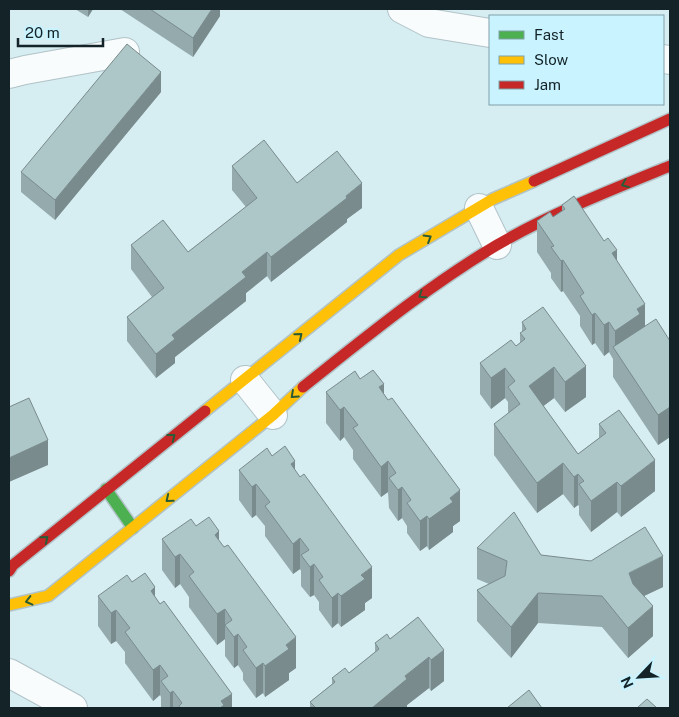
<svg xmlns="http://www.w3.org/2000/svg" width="679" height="717" font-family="'Public Sans',sans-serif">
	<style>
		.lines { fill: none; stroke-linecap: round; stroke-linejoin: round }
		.street-casing { stroke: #b1c3c7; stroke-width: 30 }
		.fast-casing { stroke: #b1c3c7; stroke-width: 14 }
		.slow-casing { stroke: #b1c3c7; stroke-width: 14 }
		.jam-casing { stroke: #b1c3c7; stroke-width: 14 }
		.street { stroke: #f9fcfd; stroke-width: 28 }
		.fast { stroke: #4caf50; stroke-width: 11 }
		.slow { stroke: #ffc107; stroke-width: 11 }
		.jam { stroke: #c62828; stroke-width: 11 }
		.wall { fill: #95aaac }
		.shaded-wall { fill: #798b8c }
		.building { fill: #adc6c8; stroke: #798b8c }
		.oneway { stroke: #2a5b37 }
	</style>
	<rect width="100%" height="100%" fill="#d6edf2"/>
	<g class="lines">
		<!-- street casing -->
		<g class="street-casing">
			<g id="street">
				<path d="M402,9L429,23L490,33"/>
				<path d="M663,59L670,60"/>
				<path d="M9,74L25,70L125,52"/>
				<path d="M479,208L497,245"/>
				<path d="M245,380L273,415"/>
				<path d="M9,673L73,708"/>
			</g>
		</g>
		<!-- fast casing -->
		<g class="fast-casing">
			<path id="fast" d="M106,489L133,528"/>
		</g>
		<!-- slow casing -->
		<g class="slow-casing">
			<g id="slow">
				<path d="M205,411L399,255L493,199L534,181"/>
				<path d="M9,605L48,596L273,415L303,387"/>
			</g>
		</g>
		<!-- jam casing -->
		<g class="jam-casing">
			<g id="jam">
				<path d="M534,181L670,119"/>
				<path d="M303,387C366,337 428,286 497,245C552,213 611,190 670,166"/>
				<path d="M9,571L13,565L205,411"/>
			</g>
		</g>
		<!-- street -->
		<use href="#street" class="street"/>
		<!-- fast -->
		<use href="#fast" class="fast"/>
		<!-- slow -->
		<use href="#slow" class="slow"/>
		<!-- jam -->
		<use href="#jam" class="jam"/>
	</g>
	<!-- wall -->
	<g class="wall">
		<path d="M75,9H93L88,17Z"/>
		<path d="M120,9H220V16L193,57Z"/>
		<path d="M161,92L55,220L21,192V172Z"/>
		<path d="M232,166L297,183L362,208L347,219V222L271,282L267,276L246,293V301L175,357V363L156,378L127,341V317L152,297L131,269V245L188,252L246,207L232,190Z"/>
		<path d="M562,205L617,261L645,326L670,341V437L658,445L613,377V359L609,352L604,356L595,343L592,345L580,326V316L563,291L561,292L551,278V273L537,252V221L553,217L562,211Z"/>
		<path d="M522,322L586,397L565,412L554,398L543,406L578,454L599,438V424L655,491L621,517L617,512L591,532L579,515V506L578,505L574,508L563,494L537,513L494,455V424L508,414V402L505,398L491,409L480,394V363L516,346L520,343V333L522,332Z"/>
		<path d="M360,379L384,394L460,521L453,526V532L429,550L427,546L420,551L407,533V526L402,518L398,521L389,508L388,492L381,497L353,459V450L344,437L340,441L326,423V392Z"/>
		<path d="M272,456L295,470L372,598L365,603V610L341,627L338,623L332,628L319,610V602L314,595L310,597L301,586V571L300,569L293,574L265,536V526L256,515L252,518L239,500V470Z"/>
		<path d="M196,526L219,541L296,668L289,673V680L265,697L263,693L256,698L243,680V673L238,665L234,668L225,656V639L217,645L189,607V597L180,584L175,588L162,570V539Z"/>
		<path d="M477,548L541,555L663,587L644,596L653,636L628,658L602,627L538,623L511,658L477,621V590L489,584L477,579Z"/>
		<path d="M98,596L155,597L232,708H161V697L160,695L153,701L125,663V652L116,641L111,644L98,626Z"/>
		<path d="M418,617L444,681L431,691L429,688L407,705V708H310V702L332,684V678L349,673L375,652V643L390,639Z"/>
	</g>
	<!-- shaded-wall -->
	<g class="shaded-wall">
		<path d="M88,9H93L88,17Z"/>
		<path d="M212,9H220V16L193,57V38Z"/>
		<path d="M161,72V92L55,220V200Z"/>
		<path d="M362,183V208L347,219V222L271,282V257L346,196Z"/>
		<path d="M617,250V281L612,253Z"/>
		<path d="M267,252V276L246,293V301L175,357V363L156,378V354L172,335L242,272Z"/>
		<path d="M563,260V291L561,292V261Z"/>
		<path d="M645,304V335L615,349V331L637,309Z"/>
		<path d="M595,313V343L592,345V315Z"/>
		<path d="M609,322V352L604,356V325Z"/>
		<path d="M586,366V397L565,412V382Z"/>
		<path d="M554,367V398L529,417V386Z"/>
		<path d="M505,368V398L491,409V378Z"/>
		<path d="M384,384V414L379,387Z"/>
		<path d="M344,407V437L340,441V410Z"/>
		<path d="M670,407V437L658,445V415Z"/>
		<path d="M48,440V465L9,482V458Z"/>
		<path d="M655,460V491L621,517V486Z"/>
		<path d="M295,461V491L291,464Z"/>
		<path d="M388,461V492L381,497V467Z"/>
		<path d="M563,463V494L537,513V483Z"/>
		<path d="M578,474V505L574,508V477Z"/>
		<path d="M617,482V512L591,532V501Z"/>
		<path d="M256,484V515L252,518V487Z"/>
		<path d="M402,487V518L398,521V490Z"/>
		<path d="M460,490V521L453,526V532L429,550V519L450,498Z"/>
		<path d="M427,516V546L420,551V521Z"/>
		<path d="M219,531V562L215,535Z"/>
		<path d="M300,538V569L293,574V544Z"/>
		<path d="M180,554V584L175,588V557Z"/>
		<path d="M663,556V587L629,603V573Z"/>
		<path d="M314,564V595L310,597V567Z"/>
		<path d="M372,567V598L365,603V610L341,627V596L361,575Z"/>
		<path d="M155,587V618L151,591Z"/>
		<path d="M338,593V623L332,628V598Z"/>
		<path d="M538,593V623L511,658V627Z"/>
		<path d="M653,606V636L628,658V628Z"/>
		<path d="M225,609V639L217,645V614Z"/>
		<path d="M116,610V641L111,644V613Z"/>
		<path d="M238,634V665L234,668V637Z"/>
		<path d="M296,637V668L289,673V680L265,697V666L286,645Z"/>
		<path d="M444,650V681L431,691V660Z"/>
		<path d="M429,657V688L407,705V708H372L405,676Z"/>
		<path d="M263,663V693L256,698V668Z"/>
		<path d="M160,665V695L153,701V670Z"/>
		<path d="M173,691V708H170V693Z"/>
		<path d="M232,694V708H220L221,701Z"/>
	</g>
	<!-- building -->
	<g class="building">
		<path d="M150,9H212L193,38Z"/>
		<path d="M127,44L161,72L55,200L21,172Z"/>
		<path d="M264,140L297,183L337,151L362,183L346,196L347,198L271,257L267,252L242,272L246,277L172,335L175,339L156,354L127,317L164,288L131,245L163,220L188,252L257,198L232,166Z"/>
		<path d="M574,196L604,241L608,238L617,250L612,253L645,304L637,309L640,314L615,331L609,322L604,325L595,313L592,315L580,296L584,293L563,260L561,261L551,247L554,246L537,221L550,212L553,217L565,209L562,205Z"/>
		<path d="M543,307L586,366L565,382L554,367L529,386L578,454L606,433L599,424L619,410L655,460L621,486L617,482L591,501L579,484L584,481L578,474L574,477L563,463L537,483L494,424L520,404L508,387L515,381L505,368L491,378L480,363L511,340L516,346L525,339L520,333L526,329L522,322Z"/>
		<path d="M656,319L670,341V407L658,415L613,347Z"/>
		<path d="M373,370L384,384L379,387L388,400L392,398L460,490L450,498L453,502L429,519L427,516L420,521L407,503L411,500L402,487L398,490L389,478L396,473L388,461L381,467L353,428L358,425L344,407L340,410L326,392L355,371L360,379Z"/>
		<path d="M29,398L48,440L9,458V407Z"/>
		<path d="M285,446L295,461L291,464L300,477L304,474L372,567L361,575L365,579L341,596L338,593L332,598L319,580L323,577L314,564L310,567L301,555L309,550L300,538L293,544L265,506L270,502L256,484L252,487L239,470L267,448L272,456Z"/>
		<path d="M514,512L541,555L591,561L645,527L663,556L629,573L633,584L653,606L628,628L602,596L538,593L511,627L477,590L505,576L507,561L477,548Z"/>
		<path d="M209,517L219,531L215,535L224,547L228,545L296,637L286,645L289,649L265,666L263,663L256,668L243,650L247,647L238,634L234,637L225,625L232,620L225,609L217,614L189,576L194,572L180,554L175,557L162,539L191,519L196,526Z"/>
		<path d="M145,573L155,587L151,591L160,604L164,601L232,694L221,701L224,705L220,708H180L179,706L182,703L173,691L170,693L161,681L168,676L160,665L153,670L125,632L130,628L116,610L111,613L98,596L127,575L132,582Z"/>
		<path d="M418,617L444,650L431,660L429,657L405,676L407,679L372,708H316L310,702L335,682L332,678L345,668L349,673L379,649L375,643L387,634L390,639Z"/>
		<path d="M529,690L542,708H507Z"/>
		<path d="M647,699L657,708H637Z"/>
	</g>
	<!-- one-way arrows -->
	<defs><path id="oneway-chevron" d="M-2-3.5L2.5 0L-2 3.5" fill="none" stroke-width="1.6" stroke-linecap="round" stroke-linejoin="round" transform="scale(1.25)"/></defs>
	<g class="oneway">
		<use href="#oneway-chevron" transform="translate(625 184) rotate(158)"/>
		<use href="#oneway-chevron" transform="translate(428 238) rotate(-31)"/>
		<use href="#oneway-chevron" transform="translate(422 295) rotate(146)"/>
		<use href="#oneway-chevron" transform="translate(299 336) rotate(-39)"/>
		<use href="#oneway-chevron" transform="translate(294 395) rotate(138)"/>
		<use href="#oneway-chevron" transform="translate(172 437) rotate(-38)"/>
		<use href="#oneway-chevron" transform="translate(169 499) rotate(141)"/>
		<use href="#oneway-chevron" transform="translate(45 539) rotate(-39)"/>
		<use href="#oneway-chevron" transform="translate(29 601) rotate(166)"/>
	</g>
	<!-- border -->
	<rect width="679" height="717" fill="none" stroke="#132327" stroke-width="20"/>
	<!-- legend -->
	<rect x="489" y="15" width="175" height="90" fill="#c9f4ff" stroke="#80a0a9"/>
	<rect x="499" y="31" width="25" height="8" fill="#4caf50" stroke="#80a0a9"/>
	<text x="534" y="40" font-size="15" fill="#132327">Fast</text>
	<rect x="499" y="56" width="25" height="8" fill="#ffc107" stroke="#80a0a9"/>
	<text x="534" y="65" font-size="15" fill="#132327">Slow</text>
	<rect x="499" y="81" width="25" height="8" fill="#c62828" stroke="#80a0a9"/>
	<text x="534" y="90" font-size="15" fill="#132327">Jam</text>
	<!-- north arrow -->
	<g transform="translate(639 677) rotate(245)" stroke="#c9f4ff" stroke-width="4" paint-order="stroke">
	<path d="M0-4L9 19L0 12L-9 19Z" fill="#132327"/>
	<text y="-8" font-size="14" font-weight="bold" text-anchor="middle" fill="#132327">N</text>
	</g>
	<!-- scale -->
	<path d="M18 38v8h85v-8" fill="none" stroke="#132327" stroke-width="2.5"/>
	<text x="25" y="38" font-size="15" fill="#132327" stroke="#c9f4ff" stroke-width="4" paint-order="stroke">20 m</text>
</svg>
